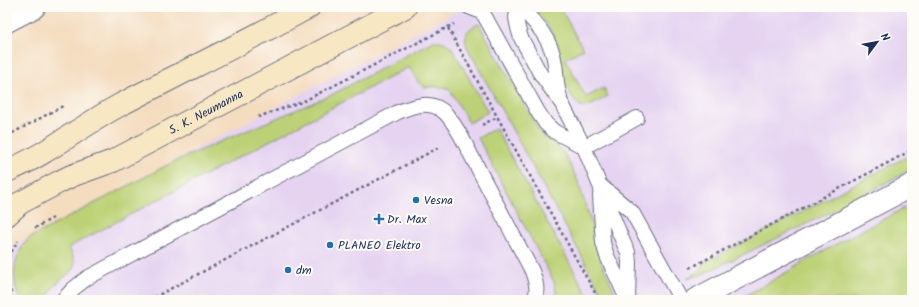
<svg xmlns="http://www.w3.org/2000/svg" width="919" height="307" font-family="Kalam,sans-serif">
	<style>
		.built { fill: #e5d3f1 }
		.green { fill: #bcd175; stroke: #6c806a }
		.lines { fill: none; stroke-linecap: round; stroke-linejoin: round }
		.lane-casing { stroke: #676c80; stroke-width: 16 }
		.street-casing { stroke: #676c80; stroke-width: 24 }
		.secondary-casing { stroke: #676c80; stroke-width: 24 }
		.path { stroke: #676c80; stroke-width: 2.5; stroke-dasharray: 3 3; stroke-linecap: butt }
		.lane { stroke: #fff; stroke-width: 14 }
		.street { stroke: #fff; stroke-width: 22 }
		.secondary { stroke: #f7e8c3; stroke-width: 22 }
		.poi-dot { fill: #1f6fb2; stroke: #fdfcf7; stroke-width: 1.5 }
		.labels { text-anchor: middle; stroke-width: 4; stroke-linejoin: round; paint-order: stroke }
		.street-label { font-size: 12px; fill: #1b2f5e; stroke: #fdfcf7 }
		.poi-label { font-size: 12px; fill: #1b2f5e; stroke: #fdfcf7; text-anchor: start }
	</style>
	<rect width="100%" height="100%" fill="#fdfcf7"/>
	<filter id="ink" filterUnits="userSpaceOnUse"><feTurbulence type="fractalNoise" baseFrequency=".025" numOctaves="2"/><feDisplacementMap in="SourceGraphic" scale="8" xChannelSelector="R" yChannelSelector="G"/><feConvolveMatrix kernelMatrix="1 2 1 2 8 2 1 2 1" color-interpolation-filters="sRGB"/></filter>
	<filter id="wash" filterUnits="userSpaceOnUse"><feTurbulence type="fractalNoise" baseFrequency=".012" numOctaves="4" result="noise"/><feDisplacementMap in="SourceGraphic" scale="16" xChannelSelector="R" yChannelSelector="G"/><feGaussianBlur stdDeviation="0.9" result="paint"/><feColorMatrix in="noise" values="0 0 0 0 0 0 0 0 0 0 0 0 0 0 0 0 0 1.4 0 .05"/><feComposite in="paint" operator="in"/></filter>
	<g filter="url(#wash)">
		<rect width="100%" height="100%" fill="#f4dcbe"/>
		<!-- built -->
		<path class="built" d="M465,7H912V209L738,300H17L15,294L7,255V249Z"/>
		<!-- green -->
		<g class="green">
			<path d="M532,7H551L552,8L560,7L583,49L565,59L586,97L604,88L608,96C603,99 589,108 584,107C574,106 566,86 564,78C560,66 561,54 556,42C553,35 549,27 544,21C540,16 535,12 532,7Z"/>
			<path d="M479,24L542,136L556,145L563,152L568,160L577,179L591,221L593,235L598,254L617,297C612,300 609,300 604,297L467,47C463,35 467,28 479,24Z"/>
			<path d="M433,41C442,41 445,41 452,48L488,112L469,123L450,90L440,87H424C416,83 414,74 409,67L69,247L75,262L74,269L54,286L46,300H20C13,284 12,267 20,251C22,246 26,242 29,238L175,161L331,95Z"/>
			<path d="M496,128L502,140L590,300H556V291L554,282L478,138Z"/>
			<path d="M912,154V169L831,212L701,275L687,278L699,271L704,263Z"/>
			<path d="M912,204V300H738L836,244Z"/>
		</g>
	</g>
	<g filter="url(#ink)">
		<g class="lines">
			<!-- lane casing -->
			<g class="lane-casing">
				<g id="lane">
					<path d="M469,7L479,11L484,15L538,112L546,124L555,132L584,147"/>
					<path d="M518,7L516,18L518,28L521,38L540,73L562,104L584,147L624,244L628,252L629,262L628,300"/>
					<path d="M520,7C536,23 552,40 555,64C557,75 556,86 560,97"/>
					<path d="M584,147L637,118"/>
					<path d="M601,186L632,212L681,300"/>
					<path d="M600,195L603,243L607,256L627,299"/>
					<path d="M63,300L73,289L87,278L398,112C415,105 433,99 447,115C453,122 457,129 461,136L532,271C536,282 538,289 535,300"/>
				</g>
			</g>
			<!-- street casing -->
			<g class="street-casing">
				<g id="street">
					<path d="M7,21L34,7"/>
					<path d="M695,300L912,185"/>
				</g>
			</g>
			<!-- secondary casing -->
			<g class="secondary-casing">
				<g id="secondary">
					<path d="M7,171C48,154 81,126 120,105C183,72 247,41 309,7"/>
					<path id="s1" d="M7,215L20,203L61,181L71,176L113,161L405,7"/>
				</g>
			</g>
			<!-- path -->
			<g class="path">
				<path d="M448,28L599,300"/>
				<path d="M258,117L304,101L454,24"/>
				<path d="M482,125L497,117"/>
				<path d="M7,136L63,106"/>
				<path d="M35,228L53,218"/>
				<path d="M7,263L11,252L18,241"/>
				<path d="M690,268L912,150"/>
				<path d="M7,273L8,282L13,300"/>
				<path d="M149,300L440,147"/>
			</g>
			<!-- lane -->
			<use href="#lane" class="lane"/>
			<!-- street -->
			<use href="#street" class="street"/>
			<!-- secondary -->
			<use href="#secondary" class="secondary"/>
		</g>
	</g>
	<!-- markers -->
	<g class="poi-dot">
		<circle cx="416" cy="200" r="4"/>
		<path d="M377 213h4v4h4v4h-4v4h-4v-4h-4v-4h4z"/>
		<circle cx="330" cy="245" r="4"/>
		<circle cx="288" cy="270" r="4"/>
	</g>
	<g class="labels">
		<!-- street labels -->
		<g class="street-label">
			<text dy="4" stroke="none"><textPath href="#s1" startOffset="225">S. K. Neumanna</textPath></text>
		</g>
		<!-- poi labels -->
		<g class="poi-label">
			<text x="424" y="204">Vesna</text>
			<text x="387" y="223">Dr. Max</text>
			<text x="338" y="249">PLANEO Elektro</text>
			<text x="296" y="274">dm</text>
		</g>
	</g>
	<!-- margin -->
	<rect width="919" height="307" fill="none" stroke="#fdfcf7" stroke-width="24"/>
	<!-- north arrow -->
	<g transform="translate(877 42) rotate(58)" stroke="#fdfcf7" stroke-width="3" paint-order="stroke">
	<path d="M0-3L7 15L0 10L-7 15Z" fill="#1b2f5e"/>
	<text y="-6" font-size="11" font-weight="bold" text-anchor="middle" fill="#1b2f5e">N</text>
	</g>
</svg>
